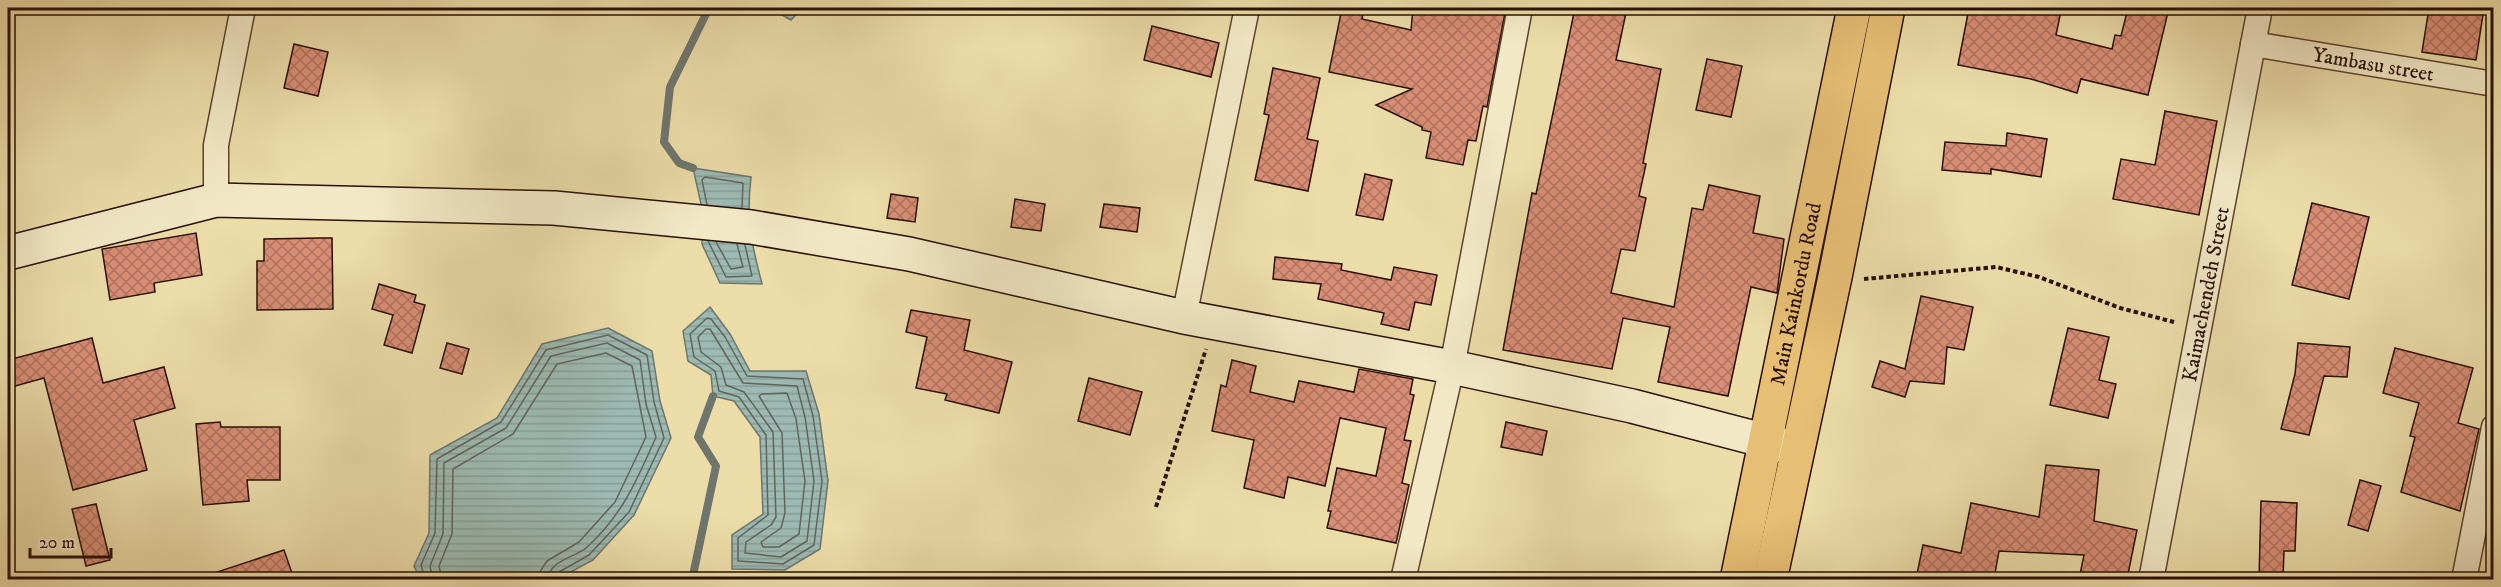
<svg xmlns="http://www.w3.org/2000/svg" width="2501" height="587" font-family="'IM FELL DW Pica',serif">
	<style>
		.water { fill: url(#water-rules); stroke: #6e756d; stroke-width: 1.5 }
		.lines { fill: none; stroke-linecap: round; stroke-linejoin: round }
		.shore { stroke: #62645c; stroke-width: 1.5 }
		.stream { stroke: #6e756d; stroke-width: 8 }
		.building { fill: url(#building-cross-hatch); stroke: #290f06; stroke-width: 1.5 }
		.minor-casing { stroke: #5a422e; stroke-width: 27 }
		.secondary-casing { stroke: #290f06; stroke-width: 36 }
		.primary-casing { stroke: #290f06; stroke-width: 36 }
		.path { stroke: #290f06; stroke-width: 4; stroke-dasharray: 4.5 3; stroke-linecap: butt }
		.minor { stroke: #f2e8c6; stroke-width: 24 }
		.secondary { stroke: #f2e8c6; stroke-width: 33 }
		.primary { stroke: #e6be74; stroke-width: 33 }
		.labels { text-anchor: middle; stroke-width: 6; stroke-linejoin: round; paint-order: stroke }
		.street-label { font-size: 21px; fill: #290f06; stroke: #f2e8c6 }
	</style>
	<defs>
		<pattern id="water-rules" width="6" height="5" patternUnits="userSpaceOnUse" patternTransform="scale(1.5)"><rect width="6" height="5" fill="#9cb9b2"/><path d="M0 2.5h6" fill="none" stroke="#869e98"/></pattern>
		<pattern id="building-cross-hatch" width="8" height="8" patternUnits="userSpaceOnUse" patternTransform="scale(1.5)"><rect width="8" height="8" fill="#d88e75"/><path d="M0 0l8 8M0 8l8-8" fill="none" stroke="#af725e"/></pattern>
	</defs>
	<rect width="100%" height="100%" fill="#ebdca8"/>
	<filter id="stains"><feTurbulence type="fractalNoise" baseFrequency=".00333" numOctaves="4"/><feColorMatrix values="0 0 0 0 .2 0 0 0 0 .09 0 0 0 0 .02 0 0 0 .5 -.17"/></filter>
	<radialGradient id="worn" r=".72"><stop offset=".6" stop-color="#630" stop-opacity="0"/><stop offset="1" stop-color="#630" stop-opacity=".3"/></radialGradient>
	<!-- water -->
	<g class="water">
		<path d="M769,8H802L791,20Z"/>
		<path d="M693,168L751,177C746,220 751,242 762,284L720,283L702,244L703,213Z"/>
		<path d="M710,307L730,334L750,371H806L819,414L828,481L820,549L785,570L732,569V535L763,514L760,437L734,401L713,396L711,375L688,361L683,331Z"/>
		<path d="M608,328L652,351L660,401L671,438L634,515L593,560L558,579H420L414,566L429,533L430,455L497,418L542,344Z"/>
	</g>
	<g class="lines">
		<!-- shore -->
		<g class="shore">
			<path d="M707,205L702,180L705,177L743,183L742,208"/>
			<path d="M708,241L726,277L752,276L745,245"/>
			<path d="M716,242L731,269L743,267L737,244"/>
			<path d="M707,318L711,319L725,337L747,376L803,379L813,416L822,481L814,545L783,564L738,561V538L768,515L766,435L739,397L719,391L715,371L694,357L690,334Z"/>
			<path d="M706,329H710L743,383L797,386L805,417L814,481L807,541L781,557L745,553L746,542L771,525L776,517L773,432L744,392L726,385L721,367L701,352L698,337Z"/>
			<path d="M787,393L796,419L805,481L799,534L779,547H763L761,542L781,528L785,513L782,433L759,396L762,394Z"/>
			<path d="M425,580L421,565L435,533L437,459L501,422L546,350L608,335L647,355L654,402L664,438L629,512L589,555L559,572L556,580"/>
			<path d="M433,580L430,566L443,534L444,463L506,428L551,356L607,343L640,360L646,404L656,437C637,480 622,516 586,548C574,558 549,560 548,580"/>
			<path d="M442,580L439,566L452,534L453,469L513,434L557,364L606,353L632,366L646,437L615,502L579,542L547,561L541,570L539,580"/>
		</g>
		<!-- stream -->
		<g class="stream">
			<path d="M693,168L679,163L664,142L670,87L706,14"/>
			<path d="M692,580L716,466L698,437L713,396"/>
		</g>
	</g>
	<!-- building -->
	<g class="building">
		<path d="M1342,8H1364L1362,19L1411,30L1413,8H1506L1487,107L1483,106L1476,141L1468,140L1463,165L1426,158L1431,132L1422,130V127L1376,105L1412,89L1329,72Z"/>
		<path d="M1575,8H1627L1616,60L1661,69L1643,163L1646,164L1639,196L1646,198L1635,251L1621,249L1611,293L1674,307L1692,208L1703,210L1709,185L1760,196L1753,233L1784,239L1777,293L1751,287L1728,396L1658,382L1670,327L1623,318L1612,369L1503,350L1532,193L1536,194Z"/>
		<path d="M1969,8H2044L2061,11L2056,35L2112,49L2115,35L2121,36L2128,8H2169L2148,95L2081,79L2077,93L2031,79L1958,65Z"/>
		<path d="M2429,8H2484L2476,60L2422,52Z"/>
		<path d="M1152,26L1219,43L1211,77L1144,60Z"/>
		<path d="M294,44L328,52L318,96L284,88Z"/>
		<path d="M1707,59L1742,66L1731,117L1696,110Z"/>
		<path d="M1273,68L1320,78L1307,139L1318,141L1308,191L1255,180L1269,115L1264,114Z"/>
		<path d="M2165,111L2217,121L2199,215L2113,199L2121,159L2155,165Z"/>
		<path d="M2007,133L2047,139L2041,177L1991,169V174L1942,170L1945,142L2006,146Z"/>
		<path d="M1365,174L1392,180L1383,220L1356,215Z"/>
		<path d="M891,194L918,198L915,222L887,218Z"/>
		<path d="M1015,199L1045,204L1041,231L1011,227Z"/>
		<path d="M2312,203L2369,217L2349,299L2292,285Z"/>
		<path d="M1104,204L1140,208L1137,232L1100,227Z"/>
		<path d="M196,233L202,275L154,283L155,292L110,300L102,249Z"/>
		<path d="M321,238H332L333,309L257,310V261H264V239Z"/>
		<path d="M1275,257L1342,264L1341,270L1391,280L1394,267L1437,275L1431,305L1415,302L1409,330L1381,324L1384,313L1318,299L1321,284L1273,279Z"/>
		<path d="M379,284L416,295L414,302L425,305L412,353L384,345L393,315L372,309Z"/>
		<path d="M1921,296L1973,307L1964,350L1947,347L1944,384L1910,381L1905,397L1872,387L1880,361L1905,369Z"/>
		<path d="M911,310L970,320L964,350L1012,362L999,413L945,400L947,394L916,388L927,337L906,332Z"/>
		<path d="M2068,328L2109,337L2099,380L2116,384L2108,418L2050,405Z"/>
		<path d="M92,338L103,383L164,367L175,408L134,420L147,470L73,490L44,378L8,388V360Z"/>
		<path d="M447,343L469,349L462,374L440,368Z"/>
		<path d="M2298,343L2350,347L2347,377L2324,376L2309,435L2281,429L2295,374Z"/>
		<path d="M2395,348L2473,368L2458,423L2479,429L2460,511L2401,492L2415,437L2410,436L2419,403L2383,393Z"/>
		<path d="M1232,360L1256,366L1250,392L1294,402L1299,381L1354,392L1359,369L1413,379L1410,394L1414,395L1404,440L1411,441L1402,483L1409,485L1396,543L1327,528L1331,511H1328L1337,468L1376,476L1386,428L1340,418L1325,486L1288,477L1284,498L1244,488L1254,440L1212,431L1221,385L1226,387Z"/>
		<path d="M1089,378L1142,392L1130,435L1078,421Z"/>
		<path d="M220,422L221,427H280V480H247L249,501L203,505L196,424Z"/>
		<path d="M1506,422L1547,431L1542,455L1501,447Z"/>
		<path d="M2046,465L2099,470L2094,521L2137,530L2127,579H2079L2084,555L1999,551L1994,579H1946L1917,574L1923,545L1961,553L1971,503L2039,517Z"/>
		<path d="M2360,480L2381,486L2368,531L2348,525Z"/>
		<path d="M2261,501L2297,503L2295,551H2284L2283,579H2259Z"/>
		<path d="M96,504L110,560L86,566L72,509Z"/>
		<path d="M284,550L294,579H208V575Z"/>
	</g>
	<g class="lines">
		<!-- minor casing -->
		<g class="minor-casing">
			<g id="minor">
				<path id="s1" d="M2253,44L2494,84"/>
				<path d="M216,200V145L243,8"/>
				<path d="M1184,317L1247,8"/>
				<path d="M1403,580L1452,367L1520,8"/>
				<path id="s2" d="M2151,580L2260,8"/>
				<path d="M2464,580L2494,427"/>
			</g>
		</g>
		<!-- secondary casing -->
		<g class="secondary-casing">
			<path id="secondary" d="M8,253L216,200L554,208L751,227L909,254L1184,317L1452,367L1632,406L1793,448"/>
		</g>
		<!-- primary casing -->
		<g class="primary-casing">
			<g id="primary">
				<path id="s3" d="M1737,580L1854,8"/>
				<path d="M1770,580L1835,277L1888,8"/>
			</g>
		</g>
		<!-- path -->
		<g class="path">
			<path d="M1864,279L1996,267L2039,277L2120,308L2174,322"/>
			<path d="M1156,507L1206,349"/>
		</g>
		<!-- minor -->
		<use href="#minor" class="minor"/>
		<!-- secondary -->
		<use href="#secondary" class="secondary"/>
		<!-- primary -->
		<use href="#primary" class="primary"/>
	</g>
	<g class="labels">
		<!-- street labels -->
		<g class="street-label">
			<text dy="7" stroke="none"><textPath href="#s1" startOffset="122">Yambasu street</textPath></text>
			<text dy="7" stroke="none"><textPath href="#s3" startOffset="292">Main Kainkordu Road</textPath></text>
			<text dy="7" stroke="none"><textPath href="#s2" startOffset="291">Kaimachendeh Street</textPath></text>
		</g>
	</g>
	<!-- margin -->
	<rect width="2501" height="587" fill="none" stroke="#ebdca8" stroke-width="30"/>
	<rect x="9" y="9" width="2483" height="569" fill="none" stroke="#290f06" stroke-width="3"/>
	<rect x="15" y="15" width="2471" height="557" fill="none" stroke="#290f06" stroke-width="1.5"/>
	<!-- scale -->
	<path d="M30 548v9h81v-9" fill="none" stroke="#290f06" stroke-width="3"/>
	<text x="39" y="548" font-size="18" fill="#290f06" stroke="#f2e8c6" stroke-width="4.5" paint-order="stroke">20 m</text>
	<rect width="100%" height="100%" filter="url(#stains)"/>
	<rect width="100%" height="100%" fill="url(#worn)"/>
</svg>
